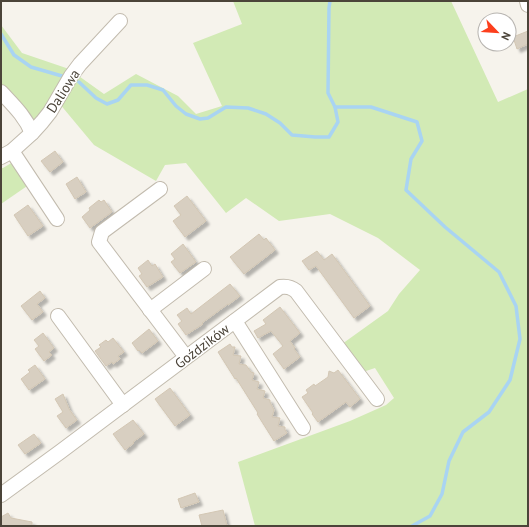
<svg xmlns="http://www.w3.org/2000/svg" width="529" height="527" font-family="'PT Sans',sans-serif">
	<style>
		.green { fill: #d2eab5 }
		.lines { fill: none; stroke-linecap: round; stroke-linejoin: round }
		.stream { stroke: #a9d4f2; stroke-width: 3.5 }
		.building { fill: #d8cfc1; stroke: #d3c7b4; filter: url(#shadow) }
		.minor-casing { stroke: #c2bbae; stroke-width: 16 }
		.minor { stroke: #fff; stroke-width: 14 }
		.labels { text-anchor: middle; stroke-width: 3; stroke-linejoin: round; paint-order: stroke }
		.street-label { font-size: 14px; fill: #4b4439; stroke: #fff }
	</style>
	<defs>
		<filter id="shadow"><feDropShadow dx="3.5" dy="3.5" stdDeviation="1" flood-color="#0004"/></filter>
	</defs>
	<rect width="100%" height="100%" fill="#f6f3ec"/>
	<!-- green -->
	<g class="green">
		<path d="M233,1H451L498,102L528,89V526H255L238,462L350,421L386,405L394,398L375,368L363,372L342,344L388,311L399,294L420,270L378,238L330,214L279,221L246,198L226,213L186,163L165,165L156,181L94,145L59,103L76,74L104,94L136,74L178,96L196,114L222,106L193,43L242,24Z"/>
		<path d="M1,25L22,53L72,70L33,128L1,88Z"/>
		<path d="M13,162L30,184L1,204V168H3Z"/>
	</g>
	<g class="lines">
		<!-- stream -->
		<g class="stream">
			<path d="M330,1L329,8L328,93L335,107H371L417,122L422,141L411,159L406,190L445,227L499,272L516,306L520,339L510,380L489,412L463,432L449,461L442,494L430,516L412,526"/>
			<path d="M1,34L14,55L31,67L62,76"/>
			<path d="M79,82L96,98L107,104L118,100L131,85H147L163,90L176,106L186,114L200,119L208,118L226,107L248,108L266,114L280,123L292,135L315,137H329L338,122L335,107"/>
		</g>
	</g>
	<!-- building -->
	<g class="building">
		<path d="M528,31V44L517,49L513,37Z"/>
		<path d="M55,151L63,162L50,172L41,161Z"/>
		<path d="M77,177L86,192L75,199L66,184Z"/>
		<path d="M187,196L206,221L185,237L173,221L181,215L174,206Z"/>
		<path d="M99,200L101,202L104,200L112,212L90,228L82,217L90,210L89,208Z"/>
		<path d="M28,205L43,226L28,236L14,215Z"/>
		<path d="M259,234L264,240L266,238L275,250L244,274L230,257Z"/>
		<path d="M183,244L196,262L180,273L171,262L175,259L171,254Z"/>
		<path d="M317,251L324,260L332,254L370,306L354,318L316,266L309,270L302,261Z"/>
		<path d="M148,260L152,266L155,264L163,277L147,287L139,276L142,274L138,268Z"/>
		<path d="M230,284L240,296L228,305V304L202,323L203,324L186,335L178,324L182,321L177,315L187,308L191,314Z"/>
		<path d="M40,291L45,298L37,304L43,312L32,320L21,306Z"/>
		<path d="M280,307L300,333L290,341L295,348L294,349L300,357L284,369L273,354L283,346L271,331L258,338L254,331L266,324L263,320Z"/>
		<path d="M149,329L158,341L142,353L139,350L138,351L132,343Z"/>
		<path d="M43,333L54,348L49,352L52,355L44,361L35,349L39,346L34,340Z"/>
		<path d="M113,338L124,352L118,356L120,359L113,364L112,362L106,366L95,351L101,347L99,345L106,340L108,342Z"/>
		<path d="M230,344L232,347H235L233,355L241,356L239,364L246,365L251,372L254,373L252,380L259,382L257,389L265,391L263,398L270,400V402L274,410L272,417L280,418L278,426L285,427V430L287,433L274,441L257,414L258,413L236,378L235,379L218,352Z"/>
		<path d="M35,365L45,379L29,390L21,379L30,372L28,370Z"/>
		<path d="M338,370L360,399L350,407L346,402L318,422L312,414L313,413L302,397L308,393L306,390L314,384L315,386L328,377L329,371L334,373Z"/>
		<path d="M170,388L190,415L175,426L155,399Z"/>
		<path d="M63,394L69,409L77,420L66,428L57,416L63,412L55,399Z"/>
		<path d="M133,420L144,434L133,442L134,443L125,450L113,434Z"/>
		<path d="M34,434L41,443L25,454L18,445Z"/>
		<path d="M195,493L199,502L181,508L178,499Z"/>
		<path d="M223,510L227,526H202L199,515Z"/>
		<path d="M8,513L11,518L32,522V526H1V517Z"/>
	</g>
	<g class="lines">
		<!-- minor casing -->
		<g class="minor-casing">
			<g id="minor">
				<path d="M527,1L528,5"/>
				<path d="M1,92C13,105 25,116 32,133"/>
				<path d="M12,151L57,219"/>
				<path d="M1,157L12,151L32,133L42,122L50,112L71,76L80,64L120,21"/>
				<path d="M160,189L102,232L99,242L186,357"/>
				<path d="M150,310L204,269"/>
				<path d="M58,316L123,405"/>
				<path d="M235,321L303,428"/>
				<path d="M1,495L60,452L280,287C287,286 291,287 296,291L377,399"/>
			</g>
		</g>
		<!-- minor -->
		<use href="#minor" class="minor"/>
	</g>
	<g class="labels">
		<!-- street labels -->
		<g class="street-label">
			<text transform="translate(63 91) rotate(-57)" y="5">Daliowa</text>
			<text transform="translate(202 346) rotate(-37)" y="5">Goździków</text>
		</g>
	</g>
	<!-- border -->
	<rect width="529" height="527" fill="none" stroke="#4b4439" stroke-width="4"/>
	<!-- north arrow -->
	<g transform="translate(497 32) rotate(115)"><circle r="19" fill="#ffffff" stroke="#b7b4b0"/>
	<path d="M0-3L7 15L0 10L-7 15Z" fill="#fc3f1d"/>
	<text y="-6" font-size="11" font-weight="bold" text-anchor="middle" fill="#4b4439">N</text>
	</g>
</svg>
